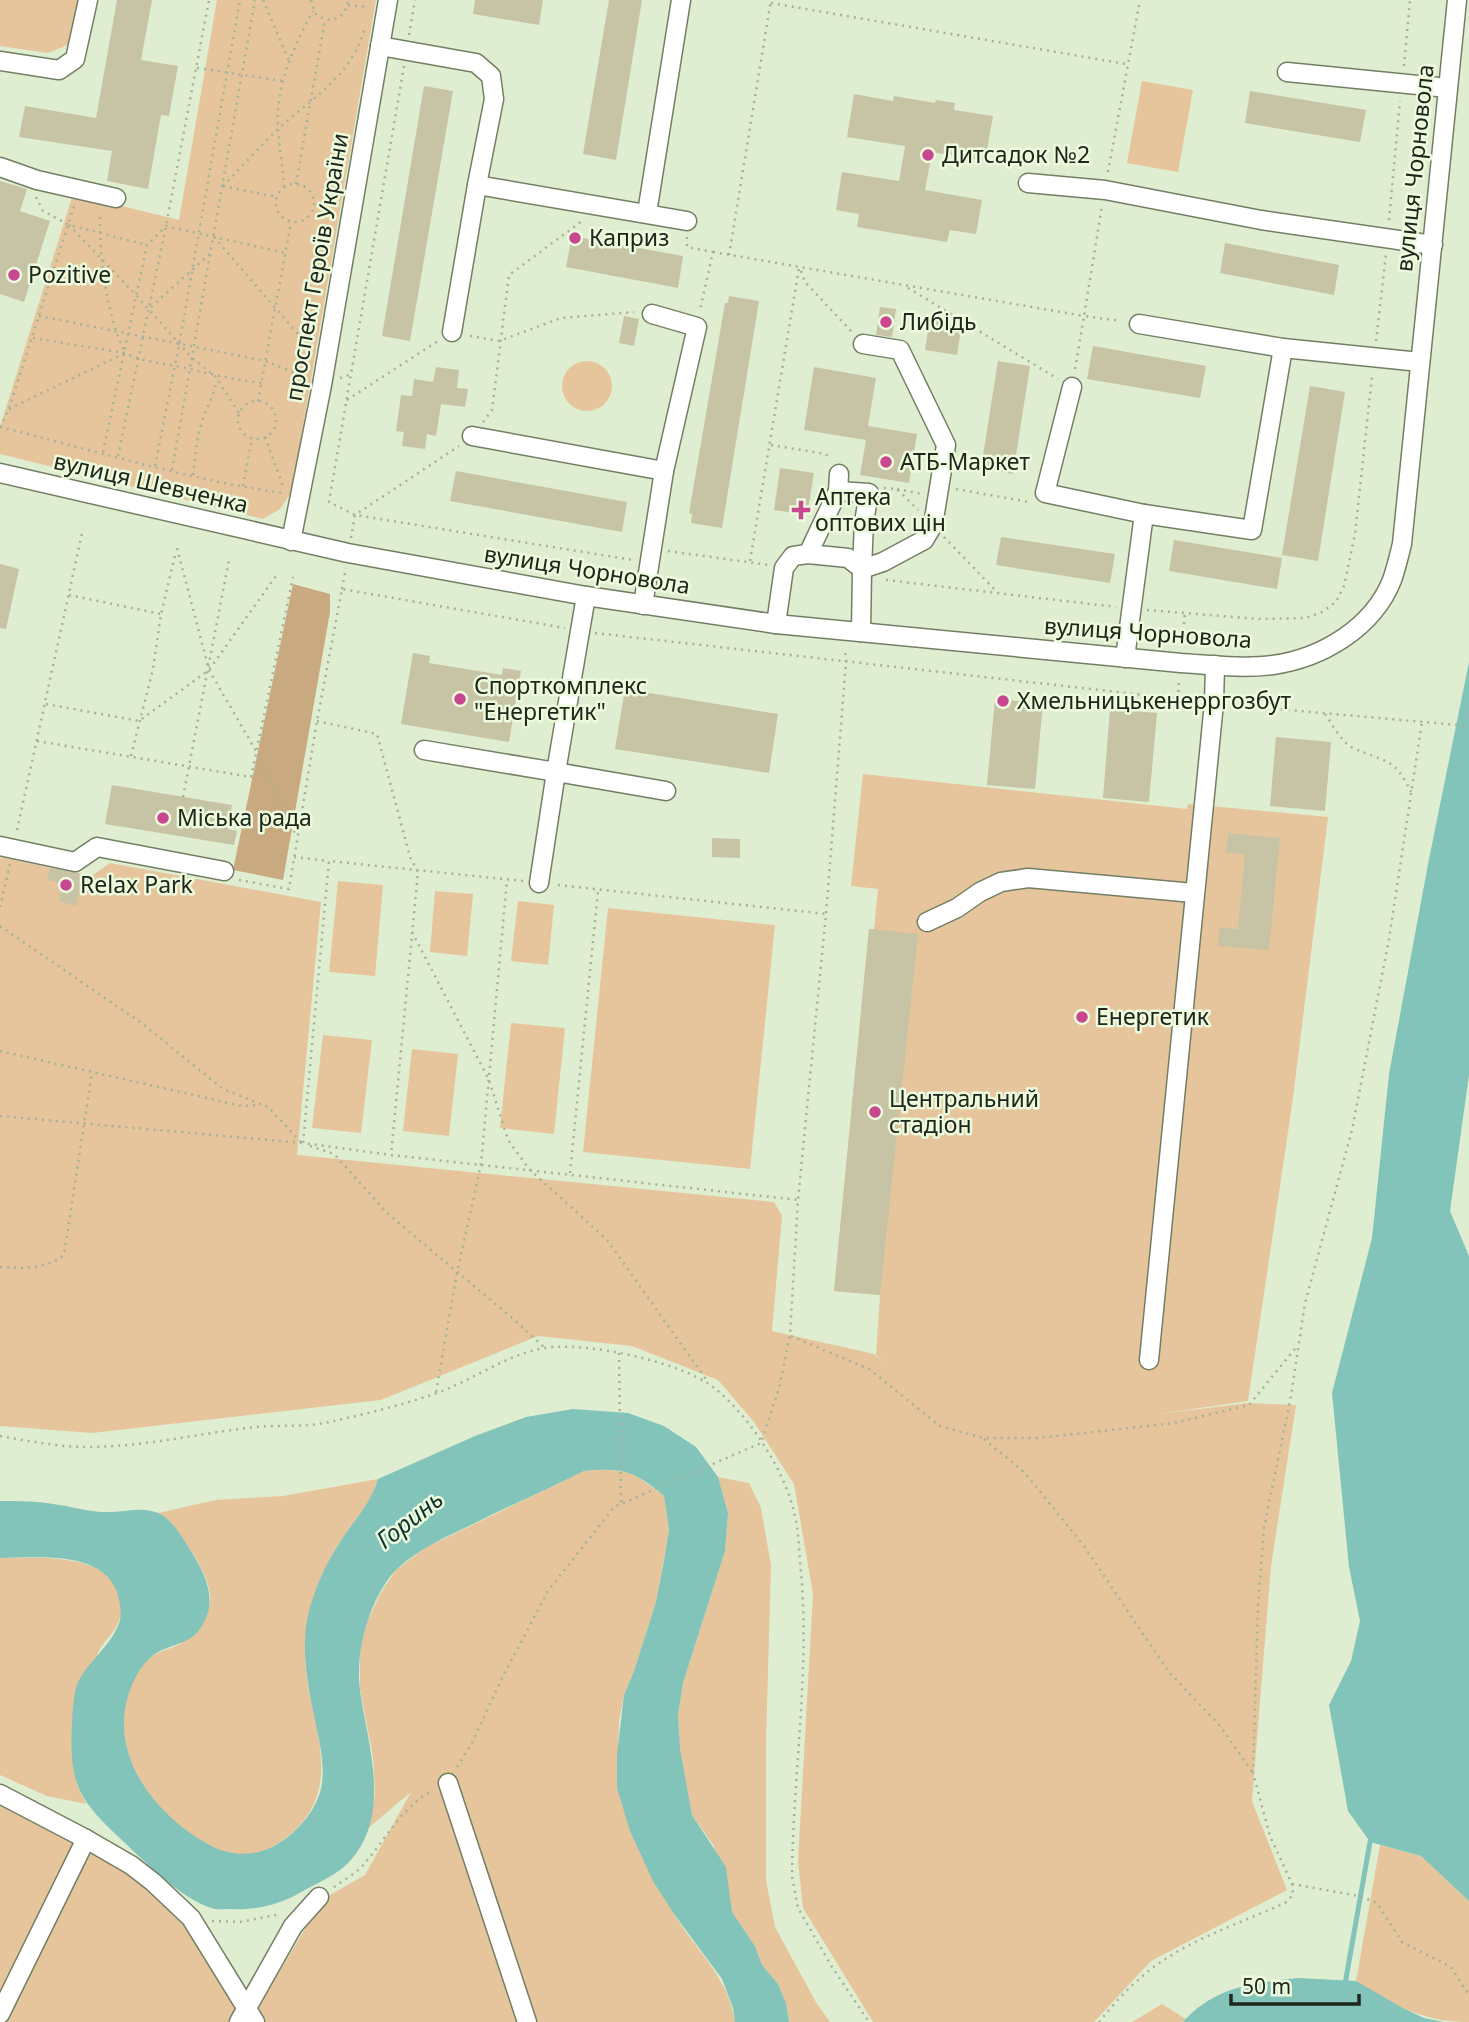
<svg xmlns="http://www.w3.org/2000/svg" width="1469" height="2022" font-family="'Noto Sans',sans-serif">
	<style>
		.green { fill: #e6c59c }
		.forest { fill: #c9a97f }
		.water { fill: #82c3ba }
		.lines { fill: none; stroke-linecap: round; stroke-linejoin: round }
		.stream { stroke: #82c3ba; stroke-width: 5 }
		.building { fill: #c7c3a5 }
		.minor-casing { stroke: #727f64; stroke-width: 21 }
		.path { stroke: #a5b199; stroke-width: 2.5; stroke-dasharray: 2 5; stroke-linecap: butt }
		.minor { stroke: #fff; stroke-width: 18 }
		.poi-dot { fill: #c9478e; stroke: #ecfbdd; stroke-width: 2.5 }
		.labels { text-anchor: middle; stroke-width: 5; stroke-linejoin: round; paint-order: stroke }
		.poi-label { font-size: 23px; fill: #20261b; stroke: #ecfbdd; text-anchor: start }
		.street-label { font-size: 23px; fill: #20261b; stroke: #ecfbdd }
		.water-label { font-size: 24px; font-style: italic; fill: #0f302d; stroke: #ecfbdd }
	</style>
	<rect width="100%" height="100%" fill="#dfeed0"/>
	<!-- green -->
	<g class="green">
		<path d="M0,0H80L72,43L48,53L0,46Z"/>
		<path d="M217,0H376L292,491L280,509L263,519L0,454V427L73,194L179,220Z"/>
		<path d="M1142,81L1193,90L1178,172L1127,163Z"/>
		<circle cx="587" cy="386" r="25"/>
		<path d="M863,774L1187,809L1188,804L1328,817L1292,1105L1248,1401L1159,1414L1248,1403L1296,1405L1271,1566L1252,1801L1287,1890L1151,1961L1094,2022H873L803,1908L798,1861L813,1594L794,1484L754,1422L718,1380L632,1346L538,1336L381,1400L92,1433L0,1426V858L2,857L90,877L110,863L321,902L297,1155L774,1202L782,1216L772,1331L874,1354L888,1367L876,1355L880,1295L834,1291L869,929H874L878,889L851,886Z"/>
		<path d="M338,881L383,885L375,976L329,972Z"/>
		<path d="M435,891L473,894L467,956L430,952Z"/>
		<path d="M518,901L554,905L548,965L511,961Z"/>
		<path d="M608,908L775,925L750,1169L583,1152Z"/>
		<path d="M511,1023L565,1028L554,1134L500,1128Z"/>
		<path d="M323,1035L372,1040L361,1133L312,1128Z"/>
		<path d="M412,1049L458,1054L449,1136L403,1131Z"/>
		<path d="M609,1469L634,1474L664,1496L669,1530L656,1602L634,1671L624,1695L619,1721L617,1788L623,1806C640,1841 654,1881 674,1914C697,1952 728,1976 735,2022H249L323,1899L365,1875L411,1792L367,1829L375,1795L373,1757L360,1689V1654L363,1631L380,1594L396,1570L425,1548L584,1471Z"/>
		<path d="M718,1477L749,1483L761,1508L771,1565L766,1742V1880L775,1927L817,2004L830,2022H789L786,2003L778,1984L762,1965L755,1946L732,1912L714,1846L692,1815L680,1748L678,1715L683,1683L725,1551L728,1513Z"/>
		<path d="M378,1479C370,1505 354,1520 340,1542C318,1576 305,1617 305,1657C306,1715 346,1779 297,1828C278,1847 253,1861 226,1852C155,1829 89,1733 144,1664C154,1651 167,1651 180,1644C186,1641 207,1614 209,1607C218,1581 178,1528 158,1513L216,1500L283,1496Z"/>
		<path d="M0,1558C40,1558 124,1550 121,1611C120,1632 101,1640 96,1658C93,1671 92,1686 90,1700C86,1729 81,1757 77,1785L86,1804L47,1796L0,1775Z"/>
		<path d="M0,1800C58,1832 124,1859 171,1907C202,1939 224,1984 248,2022H0Z"/>
		<path d="M1380,1845L1421,1856L1469,1901V2022C1420,2022 1396,2005 1356,1981Z"/>
		<path d="M1162,2004L1186,2019L1183,2022H1132Z"/>
	</g>
	<!-- forest -->
	<path class="forest" d="M293,584L330,594V612L283,880L233,870Z"/>
	<!-- water -->
	<g class="water">
		<path d="M1469,662V1075L1450,1211L1469,1256V1901L1421,1856L1370,1842L1348,1811L1329,1705L1351,1661L1360,1621L1349,1567L1332,1393L1372,1238L1389,1074L1429,859Z"/>
		<path d="M573,1409L628,1413L664,1426L696,1447L718,1477L728,1513L725,1551L683,1683L678,1715L680,1748L692,1815L726,1867L732,1912L755,1946L762,1965L778,1984L786,2003L789,2022H735L733,2008L722,1979L674,1914L653,1881L630,1831L617,1788V1754L624,1695L634,1671L656,1602L664,1560L669,1530L664,1496C635,1471 622,1467 584,1471C548,1489 511,1505 475,1523C448,1536 420,1548 398,1568C391,1574 385,1584 380,1592C364,1622 356,1657 360,1691C368,1746 393,1816 348,1863C337,1875 317,1883 303,1891C278,1906 256,1910 228,1909C223,1909 216,1910 211,1908C181,1898 147,1864 125,1843C79,1800 69,1787 72,1723C73,1710 73,1694 78,1682C88,1662 108,1648 117,1628C122,1619 121,1609 119,1599C108,1549 39,1558 0,1558V1501C18,1501 36,1501 53,1504C70,1506 88,1512 105,1512C123,1513 141,1506 158,1513C171,1518 182,1537 189,1548C203,1570 218,1597 204,1622C191,1649 167,1641 149,1659C139,1668 132,1683 128,1696C110,1756 155,1814 206,1843C228,1856 253,1858 276,1845C297,1833 319,1808 322,1783C325,1761 318,1737 314,1715C307,1683 301,1647 308,1615C314,1590 326,1563 340,1542C354,1520 370,1505 378,1479L475,1436L526,1417Z"/>
		<path d="M1298,1978L1356,1981L1401,2007L1424,2018L1444,2022H1183C1216,1986 1253,1983 1298,1978Z"/>
	</g>
	<g class="lines">
		<!-- stream -->
		<path class="stream" d="M1345,1984L1370,1842"/>
	</g>
	<!-- building -->
	<g class="building">
		<path d="M117,0H152L141,60L178,66L169,116L161,115L148,189L107,181L112,151L19,137L25,106L96,118Z"/>
		<path d="M475,0H543L539,25L473,14Z"/>
		<path d="M609,0H642L616,160L583,154Z"/>
		<path d="M424,86L453,91L410,341L382,336Z"/>
		<path d="M1250,91L1366,110L1360,142L1245,123Z"/>
		<path d="M854,94L893,101L894,96L935,103L936,100L955,103L954,110L993,116L985,161L932,152L925,190L982,200L976,234L950,230L947,242L857,227L859,214L836,210L842,172L899,181L905,146L847,137Z"/>
		<path d="M0,181L27,189L20,211L50,221L24,302L0,294Z"/>
		<path d="M572,236L683,256L678,288L566,267Z"/>
		<path d="M1225,243L1339,265L1334,295L1220,273Z"/>
		<path d="M729,296L759,301L722,528L691,523L692,514L689,513L725,303H728Z"/>
		<path d="M880,307L896,309L892,337L876,335Z"/>
		<path d="M624,316L639,319L634,346L619,343Z"/>
		<path d="M930,318L962,323L957,355L925,350Z"/>
		<path d="M1093,346L1206,366L1200,398L1087,379Z"/>
		<path d="M998,361L1030,366L1013,474L981,468Z"/>
		<path d="M436,367L459,370L457,388L468,389L465,407L441,404L436,436L427,434L425,449L402,446L404,432L396,431L401,395L412,396L414,379L433,382Z"/>
		<path d="M814,367L876,378L868,426L917,434L909,483L860,475L866,440L804,430Z"/>
		<path d="M1310,386L1345,392L1318,561L1282,555Z"/>
		<path d="M780,468L814,473L807,515L774,510Z"/>
		<path d="M456,471L627,502L622,532L450,501Z"/>
		<path d="M1001,537L1115,554L1110,583L996,565Z"/>
		<path d="M1174,540L1282,558L1277,589L1169,571Z"/>
		<path d="M0,564L19,569L6,629L0,628Z"/>
		<path d="M413,653L430,656L429,663L502,675L503,668L521,671L509,742L401,724Z"/>
		<path d="M625,689L778,714L769,773L615,749Z"/>
		<path d="M995,699L1043,703L1035,789L987,785Z"/>
		<path d="M1110,709L1157,713L1149,802L1103,798Z"/>
		<path d="M1276,737L1331,742L1325,811L1270,806Z"/>
		<path d="M112,785L232,805L228,829L237,831L234,845L105,824Z"/>
		<path d="M1228,833L1280,838L1269,950L1218,946L1219,928L1238,929L1245,854L1226,853Z"/>
		<path d="M712,838L740,839V858L712,857Z"/>
		<path d="M50,868L84,874L76,906L59,901L63,884L47,880Z"/>
		<path d="M869,929L918,934L880,1295L834,1291Z"/>
	</g>
	<g class="lines">
		<!-- minor casing -->
		<g class="minor-casing">
			<g id="minor">
				<path d="M380,46L476,63L491,76L494,99L477,185L452,332"/>
				<path d="M0,61L59,70L75,59L88,0"/>
				<path d="M1287,72L1448,88"/>
				<path d="M0,167L37,180L116,198"/>
				<path d="M1028,183L1105,190L1261,220L1433,245"/>
				<path d="M477,185L687,221"/>
				<path d="M647,213L681,0"/>
				<path d="M1139,324L1283,348L1420,362"/>
				<path d="M1072,387L1045,493L1144,514L1252,530L1283,348"/>
				<path d="M472,436L664,471"/>
				<path d="M0,473L348,553L586,596L776,624L1181,663C1211,665 1243,669 1273,665C1322,658 1373,628 1392,580C1396,569 1399,556 1402,544L1457,0"/>
				<path d="M838,491L839,474"/>
				<path d="M291,541L322,385L388,0"/>
				<path d="M643,605L664,471L697,327L652,314"/>
				<path d="M776,624L784,568L793,556L808,554L848,558L862,569L864,522L869,493L838,491L808,554"/>
				<path d="M861,632L862,569L883,562L924,540L933,525L946,445L900,350L863,344"/>
				<path d="M1125,658L1144,514"/>
				<path d="M424,750L556,772L586,596"/>
				<path d="M0,846L75,862L97,847L224,871"/>
				<path d="M539,883L556,772L666,791"/>
				<path d="M927,922L957,908L980,892L1001,882L1028,878L1194,893"/>
				<path d="M1149,1360L1214,703L1215,665"/>
				<path d="M448,1783L527,2022"/>
				<path d="M0,1794L86,1839L131,1865L153,1882L191,1918L255,2022"/>
				<path d="M0,2014L86,1839"/>
				<path d="M239,2022L293,1926L319,1897"/>
			</g>
		</g>
		<!-- path -->
		<g class="path">
			<path d="M263,0L289,61"/>
			<path d="M311,0L315,13C329,26 347,19 348,0"/>
			<path d="M771,3L1126,64"/>
			<path d="M348,5L369,7"/>
			<path d="M409,35L415,0"/>
			<path d="M404,66L329,502L355,515L633,560"/>
			<path d="M1404,66L1410,0"/>
			<path d="M197,68L283,81"/>
			<path d="M1108,172L1140,0"/>
			<path d="M296,184L325,20"/>
			<circle cx="295" cy="203" r="19"/>
			<path d="M223,186C242,167 260,146 280,127C313,98 352,75 364,30"/>
			<path d="M223,186L277,197"/>
			<path d="M284,187C283,168 279,148 278,128C275,87 294,46 313,11"/>
			<path d="M36,197L43,211L69,225L147,245"/>
			<path d="M1389,220L1400,101"/>
			<path d="M69,225L136,295L191,357L216,377L239,413"/>
			<path d="M214,237L310,348"/>
			<path d="M687,237V247L713,252L700,310"/>
			<path d="M713,252L1084,316L1102,206"/>
			<path d="M729,255L771,0"/>
			<path d="M801,271L805,282L852,332"/>
			<path d="M908,288L1058,379"/>
			<path d="M151,307L211,253"/>
			<path d="M39,316L266,361L304,377"/>
			<path d="M470,336L499,341L561,318L634,312"/>
			<path d="M33,338L125,353C146,363 168,364 190,369C214,375 237,380 262,383"/>
			<path d="M1376,341L1386,254"/>
			<path d="M1075,369L1084,316L1121,321"/>
			<path d="M340,378L352,374"/>
			<path d="M347,400L438,341"/>
			<path d="M258,401L291,222"/>
			<circle cx="257" cy="420" r="19"/>
			<path d="M9,409L125,353C106,313 99,256 100,212"/>
			<path d="M483,422L492,410L509,275L582,221"/>
			<path d="M0,427C94,450 187,480 283,493"/>
			<path d="M0,427L9,409L74,206"/>
			<path d="M265,437L283,486"/>
			<path d="M771,445L826,454L830,460"/>
			<path d="M103,452L147,245L166,226L285,253"/>
			<path d="M118,456L166,226L209,0"/>
			<path d="M155,466L179,345L240,0"/>
			<path d="M172,470L255,0"/>
			<path d="M193,475C195,455 197,437 203,418C207,406 216,393 216,380"/>
			<path d="M243,486L252,438"/>
			<path d="M884,488L897,489L918,510"/>
			<path d="M897,489L922,494"/>
			<path d="M956,489L1029,502"/>
			<path d="M944,537L998,593"/>
			<path d="M351,538L355,515L459,446"/>
			<path d="M177,548L209,670L256,751L297,837"/>
			<path d="M668,551L769,565"/>
			<path d="M750,561L799,268"/>
			<path d="M886,580L1116,607"/>
			<path d="M342,589L346,568"/>
			<path d="M69,595L161,614"/>
			<path d="M1147,610L1259,619L1306,618L1322,612L1336,602L1344,586L1355,534L1372,376"/>
			<path d="M595,633L1197,701"/>
			<path d="M1182,645L1185,613"/>
			<path d="M1178,699L1179,679"/>
			<path d="M46,704L139,721L209,670L278,573"/>
			<path d="M1232,705L1469,726"/>
			<path d="M1325,714C1333,725 1341,742 1353,748C1384,762 1395,757 1411,792"/>
			<path d="M317,721L377,734L410,857L418,872L391,1155"/>
			<path d="M37,741L251,777L293,577"/>
			<path d="M131,756L153,669L161,614L176,551"/>
			<path d="M183,797L229,560"/>
			<path d="M17,830L83,529"/>
			<path d="M294,857L329,861"/>
			<path d="M239,880L289,889L317,721L342,589L565,628"/>
			<path d="M523,881L329,861L303,1143L391,1155L798,1200"/>
			<path d="M558,885L826,914"/>
			<path d="M0,907L10,864"/>
			<path d="M0,926L143,1024L223,1089L268,1107L301,1142"/>
			<path d="M412,932L489,1080L508,1140L529,1169L607,1240L708,1382"/>
			<path d="M0,1051L242,1106L260,1105"/>
			<path d="M0,1116L303,1143"/>
			<path d="M310,1146L334,1154L387,1213L511,1317L545,1348"/>
			<path d="M570,1173L598,891"/>
			<path d="M0,1267C23,1268 45,1270 64,1255L92,1072"/>
			<path d="M791,1336L869,1369L940,1426L983,1438H1039L1174,1423L1249,1405L1298,1345"/>
			<path d="M619,1353L621,1503"/>
			<path d="M436,1392L457,1273L481,1164L507,880"/>
			<path d="M0,1436C29,1441 58,1447 87,1447C144,1447 200,1433 256,1427C279,1425 303,1427 325,1423C361,1415 399,1406 434,1394C472,1381 505,1355 544,1348C585,1341 681,1362 713,1387C748,1414 784,1469 794,1512C798,1528 799,1545 800,1562C811,1667 793,1770 792,1876L798,1908L832,1967L869,2022"/>
			<path d="M984,1439L1025,1473L1084,1546L1168,1671L1221,1727L1253,1773"/>
			<path d="M457,1767L472,1743L501,1680L548,1591L614,1507L761,1443L779,1388L790,1335L798,1200L826,914L846,662L845,648"/>
			<path d="M1292,1884L1359,1896L1377,1903L1402,1942L1451,1967L1469,1995"/>
			<path d="M334,1887C344,1880 357,1873 365,1863C386,1838 403,1806 433,1790"/>
			<path d="M212,1921L240,1922L281,1914"/>
			<path d="M1099,2022C1110,2009 1122,1994 1136,1982C1177,1943 1234,1926 1285,1903L1293,1895L1292,1884L1270,1836L1253,1773L1258,1604L1264,1528L1291,1396L1305,1303L1352,1130L1389,939L1422,722"/>
		</g>
		<!-- minor -->
		<use href="#minor" class="minor"/>
	</g>
	<!-- markers -->
	<g class="poi-dot">
		<circle cx="928" cy="155" r="7"/>
		<circle cx="575" cy="238" r="7"/>
		<circle cx="14" cy="275" r="7"/>
		<circle cx="886" cy="322" r="7"/>
		<circle cx="886" cy="462" r="7"/>
		<path d="M797.5 499.5h7v7h7v7h-7v7h-7v-7h-7v-7h7z"/>
		<circle cx="460" cy="699" r="7"/>
		<circle cx="1003" cy="701" r="7"/>
		<circle cx="163" cy="818" r="7"/>
		<circle cx="66" cy="885" r="7"/>
		<circle cx="1082" cy="1017" r="7"/>
		<circle cx="875" cy="1112" r="7"/>
	</g>
	<g class="labels">
		<!-- poi labels -->
		<g class="poi-label">
			<text x="942" y="163">Дитсадок №2</text>
			<text x="589" y="246">Каприз</text>
			<text x="28" y="283">Pozitive</text>
			<text x="900" y="330">Либідь</text>
			<text x="900" y="470">АТБ-Маркет</text>
			<text x="815" y="505">Аптека<tspan x="815" dy="26">оптових цін</tspan></text>
			<text x="474" y="694">Спорткомплекс<tspan x="474" dy="26">"Енергетик"</tspan></text>
			<text x="1017" y="709">Хмельницькенерргозбут</text>
			<text x="177" y="826">Міська рада</text>
			<text x="80" y="893">Relax Park</text>
			<text x="1096" y="1025">Енергетик</text>
			<text x="889" y="1107">Центральний<tspan x="889" dy="26">стадіон</tspan></text>
		</g>
		<!-- street labels -->
		<g class="street-label">
			<text transform="translate(1415 168) rotate(-84)" y="8">вулиця Чорновола</text>
			<text transform="translate(317 267) rotate(-80)" y="8">проспект Героїв України</text>
			<text transform="translate(151 483) rotate(13)" y="8">вулиця Шевченка</text>
			<text transform="translate(587 570) rotate(9)" y="8">вулиця Чорновола</text>
			<text transform="translate(1148 633) rotate(4)" y="8">вулиця Чорновола</text>
		</g>
		<!-- water labels -->
		<g class="water-label">
			<text transform="translate(410 1520) rotate(-38)" y="8">Горинь</text>
		</g>
	</g>
	<!-- scale -->
	<path d="M1231 1994v10h128v-10" fill="none" stroke="#20261b" stroke-width="3.5"/>
	<text x="1242" y="1994" font-size="21" fill="#20261b" stroke="#ecfbdd" stroke-width="5" paint-order="stroke">50 m</text>
</svg>
